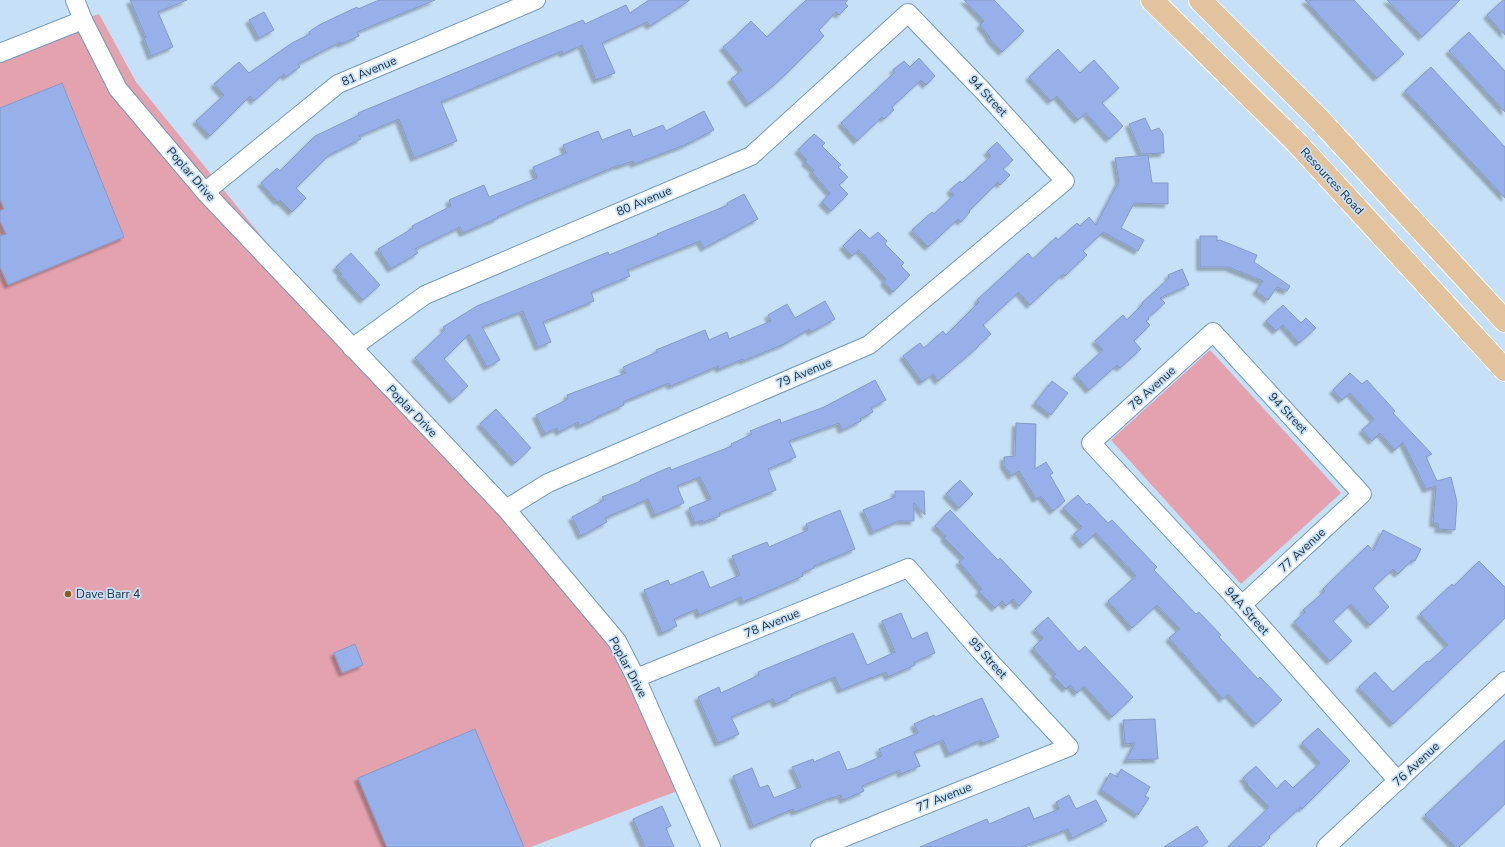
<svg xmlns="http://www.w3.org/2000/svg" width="1505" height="847" font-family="'Nunito Sans',sans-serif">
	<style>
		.green { fill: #e4a2ae }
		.building { fill: #98b0e9; stroke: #869ac7; filter: url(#shadow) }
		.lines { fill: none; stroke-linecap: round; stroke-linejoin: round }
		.minor-casing { stroke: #719abf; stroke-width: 20 }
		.major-casing { stroke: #fff; stroke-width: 24 }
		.minor { stroke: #fff; stroke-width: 18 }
		.major { stroke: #e3c29e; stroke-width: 22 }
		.poi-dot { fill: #925b13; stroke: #c6e0f7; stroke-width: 1.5 }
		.labels { text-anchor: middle; stroke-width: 3.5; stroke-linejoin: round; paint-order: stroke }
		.street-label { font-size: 12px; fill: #223342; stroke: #c6e0f7 }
		.poi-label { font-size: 12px; fill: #223342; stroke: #c6e0f7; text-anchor: start }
	</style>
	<defs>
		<filter id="shadow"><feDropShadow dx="-3.5" dy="3.5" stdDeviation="1" flood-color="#0004"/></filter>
	</defs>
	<rect width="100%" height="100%" fill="#c6e0f7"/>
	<!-- green -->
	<g class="green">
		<path d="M99,14L136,82L352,348L617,641L685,788L531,847H0V50Z"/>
		<path d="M1210,350L1341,493L1241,584L1111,440Z"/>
	</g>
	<!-- building -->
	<g class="building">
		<path d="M130,0H187L158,12L173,47L151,56L144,38L146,37Z"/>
		<path d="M379,0H435L357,32L359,36L341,44L340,42L298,64L300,67L286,77L284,74L254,101L250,96L210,136L196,121L224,95L214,84L239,62L249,73L292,43L310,34L309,32L319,25L357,7L358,9Z"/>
		<path d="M649,0H690L650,26L647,22L602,43L615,73L596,80L582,45L563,54L562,51L481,85L441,102L457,141L414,158L399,119L359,136L361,139L329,155L296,188L306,198L292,212L280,200L278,202L261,183L277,168L280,171L315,136L359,115L358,113L583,20L585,24L626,5L630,13Z"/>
		<path d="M806,0H848L845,3L848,6L839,15L836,12L819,30L824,36L788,72L774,85L749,104L731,79L742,70L723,47L735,37L751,21L767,37Z"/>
		<path d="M964,0H994L1024,31L1002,52L989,38L990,37L980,25L984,21Z"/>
		<path d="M1305,0H1354L1404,54L1377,78Z"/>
		<path d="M1387,0H1460L1422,37Z"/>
		<path d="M1503,0H1505V35L1487,15Z"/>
		<path d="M264,12L274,30L259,38L249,20Z"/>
		<path d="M1469,32L1505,71V112L1449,51Z"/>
		<path d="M1058,49L1080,73L1094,60L1119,88L1102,103L1123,126L1109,139L1086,113L1078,120L1057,96L1051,101L1029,77Z"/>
		<path d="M919,58L935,76L926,85L921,80L892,107L894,110L884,119L882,117L857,141L841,123L895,72L893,70L904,61L910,67Z"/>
		<path d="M1431,67L1505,147V198L1405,91Z"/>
		<path d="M62,83L124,237L8,285L0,267V236L6,234L0,221V211L4,209L0,199V108Z"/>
		<path d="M704,111L714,130L685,145L634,164L633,161L619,166V165L529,202L497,217L498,218L463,233L460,227L415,249L418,253L391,269L378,249L413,228L412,226L451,206L449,200L484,185L489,197L537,178L533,167L566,153L563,145L598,131L602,140L630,129L633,137L663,125L666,131Z"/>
		<path d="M1145,118L1151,131L1159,128L1163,134L1164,153L1141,154L1129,124Z"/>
		<path d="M814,134L825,143L822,146L841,165L838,167L848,177L839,185L848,194L831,211L822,202L830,193L812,172L814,170L805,162L807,160L798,150Z"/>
		<path d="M997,142L1013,160L1003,169L1010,175L1000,185L998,182L969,211L970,212L961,222L958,219L928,247L912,230L932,212L934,214L954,195L950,190L960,181L962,183L991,156L987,152Z"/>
		<path d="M1148,155L1152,183H1168V204L1134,203L1121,228L1144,240L1138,251L1103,232L1083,251L1087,255L1065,276L1063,274L1030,305L1019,292L983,325L991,334L978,346V347L938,381L933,374L922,382L903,356L920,343L924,348L943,331L946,335L979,302L977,300L1028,253L1033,259L1056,237L1058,240L1077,223L1080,226L1089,217L1096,225L1119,181L1115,158Z"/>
		<path d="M744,194L758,219L704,248L700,241L627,270L630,276L591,292L594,301L543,322L551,342L538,347L523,311L482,327L500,360L487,367L469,334L444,359L468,386L453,400L415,358L445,330L443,327L477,306L608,252L609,255L658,235L657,234L728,205L727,203Z"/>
		<path d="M860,229L870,239L878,232L887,241L885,244L904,263L901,266L910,275L893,292L884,282L886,279L859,250L852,256L843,246Z"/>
		<path d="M1200,236H1217V241L1220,240L1257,255L1254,262L1290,286L1287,291L1277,287L1268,300L1256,291L1263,281L1228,267H1200Z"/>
		<path d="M351,253L380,285L363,300L340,275L342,274L336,267Z"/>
		<path d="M1182,269L1189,285L1160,298L1165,303L1148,318L1149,319L1146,321L1150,325L1134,341L1141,349L1120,368L1117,365L1089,390L1076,375L1103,350L1095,341L1123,315L1127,320L1143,304L1142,303L1169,278L1168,275Z"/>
		<path d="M825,301L835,319L811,332L809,329L784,344L743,361V359L719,369L718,366L671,386L669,383L623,402L624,405L597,417V418L579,426L578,422L559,432L557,428L545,434L536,415L568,399L567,395L626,373L623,367L657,352L656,350L705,330L709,340L727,332L729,339L771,321L768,315L787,304L795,318Z"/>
		<path d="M1283,305L1301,323L1306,318L1316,328L1299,343L1283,325L1276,331L1266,321Z"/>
		<path d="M1350,373L1362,384L1367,380L1395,411L1393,413L1432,454L1426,457L1437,481L1451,477L1457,502L1455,530L1438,529L1439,524L1433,523L1436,486L1426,489L1403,442L1395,450L1380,433L1372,441L1362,430L1374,419L1350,393L1342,400L1333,390Z"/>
		<path d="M875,380L886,400L871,408L873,412L860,419L861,421L842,430L839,423L789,441L796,457L768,469L776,490L719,513L720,516L703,522L702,520L695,523L689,508L711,499L700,477L677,486L684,503L655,515L648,499L605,518L607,522L581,536L572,517L604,500L602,497L641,481L640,480L670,467L671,470L732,446L731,444L752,434L750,431L780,419L781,423L824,407Z"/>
		<path d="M1052,381L1068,393L1051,415L1035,403Z"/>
		<path d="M496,409L531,448L515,463L480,424Z"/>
		<path d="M1016,423L1036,424L1035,469L1046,462L1053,473L1050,475L1065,501L1053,511L1041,496L1036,499L1019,471L1011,476L1004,465V457L1015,456Z"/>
		<path d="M960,480L973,494L959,508L946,494Z"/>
		<path d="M895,491H924L925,515L914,503V521H898L873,532L863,510L895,497Z"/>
		<path d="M1078,495L1087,505L1089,503L1108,523L1112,520L1157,567L1154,570L1196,614L1199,612L1221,635L1219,637L1258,679L1260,677L1282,700L1257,723L1256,724L1228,694L1223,699L1169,638L1180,629L1157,605L1132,628L1108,601L1136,576L1096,533L1083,545L1074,534L1082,527L1063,508Z"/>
		<path d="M840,510L855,549L814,566V568L802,573L803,576L743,602L741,597L699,615L697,609L674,619L677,626L662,633L644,590L668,580L670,585L703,571L710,588L740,575L732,556L767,542L769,547L808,530L806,524Z"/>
		<path d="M950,510L998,560L1000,558L1032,592L1019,606L1013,599L1006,606L1002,601L995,608L979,592L982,589L959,562L964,558L944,538L946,536L935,526Z"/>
		<path d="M1383,530L1421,549L1415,561L1412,560L1398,574L1393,569L1373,588L1389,607L1370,625L1351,604L1333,621L1352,641L1330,661L1294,622L1305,612L1303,610L1325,591L1323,589L1368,545L1373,551Z"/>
		<path d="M1479,561L1505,587V618L1393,724L1359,687L1375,672L1393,692L1427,661L1429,662L1448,645L1420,614L1452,584L1454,586Z"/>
		<path d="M901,613L912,639L927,632L935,653L914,662L915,665L888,677L886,672L841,690L835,677L791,695L792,697L776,704L773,699L731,717L739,734L718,743L698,697L719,687L721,693L759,675L758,672L853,633L867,665L895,652L882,621Z"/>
		<path d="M1048,617L1079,652L1085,646L1133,697L1112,717L1084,686L1077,693L1070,685L1066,689L1053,676L1056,674L1033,648L1043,638L1035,629Z"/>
		<path d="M355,644L363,665L342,673L334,653Z"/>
		<path d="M982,698L999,737L983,743L981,740L949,754L943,740L914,752L920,766L901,774L900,770L862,786L864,791L843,800L841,795L833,798V797L795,812L793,809L753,826L733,776L752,768L760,788L768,785L774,798L801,787L792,767L813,759L814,762L839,751L847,770L855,768L882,756L879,749L918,733L914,724L934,715L935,717Z"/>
		<path d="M1155,719L1158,759L1126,760L1135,743L1125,744L1123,720Z"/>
		<path d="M1318,728L1350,761L1302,809L1301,807L1269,836L1270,838L1261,847H1228L1269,807L1247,785L1248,784L1243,778L1256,766L1277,789L1285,780L1293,788L1320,763L1302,743Z"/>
		<path d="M475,729L524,847H387L358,778Z"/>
		<path d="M1505,740V804L1459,847H1455L1425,815Z"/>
		<path d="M1121,769L1150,787L1145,796L1149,798L1138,815L1101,790L1110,773L1117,777Z"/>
		<path d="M1069,795L1076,809L1096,800L1107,821L1072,838L1068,829L1021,847H920L987,819L989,824L1029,807L1034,819L1059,809L1056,802Z"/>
		<path d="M662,806L671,826L666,828L674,847H645L633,819Z"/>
		<path d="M1197,826L1208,842L1201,847H1164Z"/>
	</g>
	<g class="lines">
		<!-- minor casing -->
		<g class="minor-casing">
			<g id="minor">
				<path d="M75,0L83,20L118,89L205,192L506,509L617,641L636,678L711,847"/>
				<path d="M0,53L83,20"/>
				<path d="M205,192L338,84L536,0"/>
				<path d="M352,348L425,295L751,156L908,13L984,92L1065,181L869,345L548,483L506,509"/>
				<path d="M1242,605L1362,494L1213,332L1091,443L1242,605L1398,781"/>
				<path d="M636,678L908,568L983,654L1069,747L820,847"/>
				<path d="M1326,847L1505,681"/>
			</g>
		</g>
		<!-- major casing -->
		<g class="major-casing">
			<g id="major">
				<path d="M1152,0L1297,143L1505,370"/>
				<path d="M1200,0L1318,118L1505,321"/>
			</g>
		</g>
		<!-- minor -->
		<use href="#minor" class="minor"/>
		<!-- major -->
		<use href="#major" class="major"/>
	</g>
	<!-- markers -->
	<circle class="poi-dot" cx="68" cy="594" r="4"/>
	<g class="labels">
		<!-- street labels -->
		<g class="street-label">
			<text transform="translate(369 71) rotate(-23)" y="4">81 Avenue</text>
			<text transform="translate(988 96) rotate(47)" y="4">94 Street</text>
			<text transform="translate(191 174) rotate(49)" y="4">Poplar Drive</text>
			<text transform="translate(1332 181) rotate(47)" y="4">Resources Road</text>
			<text transform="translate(644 201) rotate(-23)" y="4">80 Avenue</text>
			<text transform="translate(804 373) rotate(-23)" y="4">79 Avenue</text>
			<text transform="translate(1152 388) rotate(-42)" y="4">78 Avenue</text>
			<text transform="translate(412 411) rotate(46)" y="4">Poplar Drive</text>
			<text transform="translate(1288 413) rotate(47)" y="4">94 Street</text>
			<text transform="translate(1302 550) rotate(-43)" y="4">77 Avenue</text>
			<text transform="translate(1247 611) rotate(48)" y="4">94A Street</text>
			<text transform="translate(772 623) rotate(-22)" y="4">78 Avenue</text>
			<text transform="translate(988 658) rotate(48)" y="4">95 Street</text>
			<text transform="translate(628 667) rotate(62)" y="4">Poplar Drive</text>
			<text transform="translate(1416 764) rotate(-43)" y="4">76 Avenue</text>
			<text transform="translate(944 797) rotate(-22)" y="4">77 Avenue</text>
		</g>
		<!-- poi labels -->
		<g class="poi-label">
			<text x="76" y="598">Dave Barr 4</text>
		</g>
	</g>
</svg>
